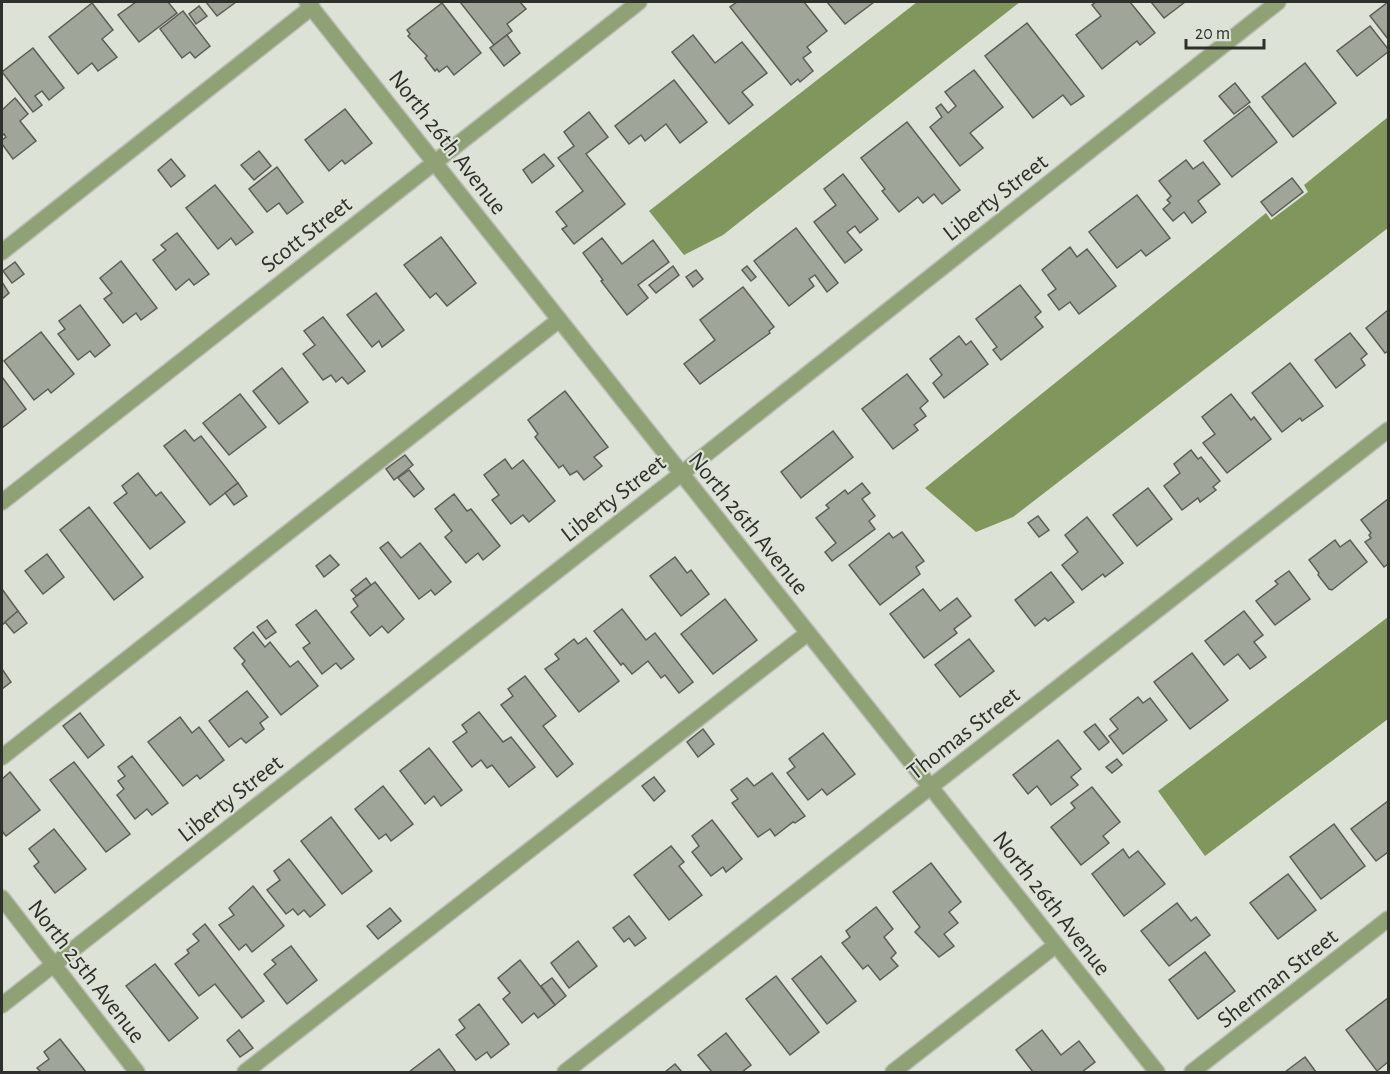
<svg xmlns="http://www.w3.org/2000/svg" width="1390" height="1074" font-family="'Alegreya Sans',sans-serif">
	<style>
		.water { fill: #80965d }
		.building { fill: #a0a59a; stroke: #5b5f56; stroke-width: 1.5 }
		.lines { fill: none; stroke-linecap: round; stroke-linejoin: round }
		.minor-casing { stroke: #babeb5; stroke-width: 18 }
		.minor { stroke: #90a176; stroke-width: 15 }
		.labels { text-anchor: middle; stroke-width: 4.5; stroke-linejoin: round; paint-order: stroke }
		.street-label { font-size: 24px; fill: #2e302b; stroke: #dde2d7 }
	</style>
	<rect width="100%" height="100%" fill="#dde2d7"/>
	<!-- water -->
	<g class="water">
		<path d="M917,2H1020L723,235L684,255L649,211Z"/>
		<path d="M1388,117V228L1013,517L976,532L925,488L1266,213L1271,220L1308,192L1304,185Z"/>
		<path d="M1388,617V719L1205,856L1158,791Z"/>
	</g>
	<!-- building -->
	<g class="building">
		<path d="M136,2H168L177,13L139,42L118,15Z"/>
		<path d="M206,2H236L217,16Z"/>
		<path d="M460,2H520L526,9L507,24L512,31L494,45Z"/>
		<path d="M737,2H804L827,31L807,47L811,52L803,58L813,71L800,82L798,79L791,85L730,7Z"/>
		<path d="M827,2H874L845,24Z"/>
		<path d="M1096,2H1130L1155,33L1140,45L1137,41L1102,69L1076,35L1101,16L1092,5Z"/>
		<path d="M1151,2H1185L1164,18Z"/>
		<path d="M1388,2V39L1370,16Z"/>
		<path d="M92,3L113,30L102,39L117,57L98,71L92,63L78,74L49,37Z"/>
		<path d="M442,3L481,53L454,75L447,66L439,72L437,69L435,71L425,58L427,56L408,36L410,34L407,30Z"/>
		<path d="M199,6L207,16L196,24L189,14Z"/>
		<path d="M183,11L210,46L195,58L190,52L182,58L160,29Z"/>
		<path d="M1027,23L1084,96L1071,105L1063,95L1033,118L985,56Z"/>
		<path d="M1370,26L1388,49V52L1357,76L1337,51Z"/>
		<path d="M507,35L520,53L504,66L490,48Z"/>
		<path d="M693,35L715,63L742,42L767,73L742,92L753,105L729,124L672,52Z"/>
		<path d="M33,48L64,88L49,100L42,91L35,96L42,105L33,112L2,72Z"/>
		<path d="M1305,63L1336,103L1293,137L1262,97Z"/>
		<path d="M974,70L1003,107L970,133L983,148L960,166L930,127L942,117L936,108L941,104L948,113L956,106L945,92Z"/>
		<path d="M674,80L707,122L680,143L666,124L645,141L641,135L629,144L615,126Z"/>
		<path d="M1235,83L1250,102L1234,114L1219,96Z"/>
		<path d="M15,98L28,114L20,121L36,141L13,159L2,144V140L6,137L4,134L2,136V110Z"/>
		<path d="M1249,106L1277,142L1232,177L1204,141Z"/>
		<path d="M345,109L372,143L345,164L342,160L329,171L305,140Z"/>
		<path d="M589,112L608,137L586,154L625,204L574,244L562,229L567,226L556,212L583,191L558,158L574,146L564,132Z"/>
		<path d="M907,122L960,190L942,204L934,194L923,203L918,197L899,212L882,191L885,189L861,158Z"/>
		<path d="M259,151L271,166L254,180L241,165Z"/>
		<path d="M544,154L554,166L532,183L523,170Z"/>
		<path d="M171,159L185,176L171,187L158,170Z"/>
		<path d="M1186,160L1193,169L1203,162L1220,184L1198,201L1206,212L1192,223L1184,212L1173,221L1163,209L1170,203L1167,200L1171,196L1159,181Z"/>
		<path d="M277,167L303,202L287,214L279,203L267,212L249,189Z"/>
		<path d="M843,174L878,219L860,233L855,226L847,232L862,250L845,263L814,222L836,205L824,189Z"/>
		<path d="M1292,178L1303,192L1272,216L1261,202Z"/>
		<path d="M215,185L253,232L236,245L231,238L218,249L186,208Z"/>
		<path d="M1137,195L1170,238L1146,256L1141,250L1117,268L1089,232Z"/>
		<path d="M796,228L838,283L827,292L815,275L809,279L814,286L789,306L754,261Z"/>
		<path d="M177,233L209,274L194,285L189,279L176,290L153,260L166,250L161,245Z"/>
		<path d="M441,237L476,283L447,306L436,293L430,298L404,265Z"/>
		<path d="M602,238L622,264L653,240L669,262L638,285L648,298L627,315L601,281L603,280L583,253Z"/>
		<path d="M1070,247L1077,257L1087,249L1116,286L1079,314L1070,302L1059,310L1048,295L1056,289L1042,270Z"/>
		<path d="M121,261L157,308L141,320L136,313L123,323L104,299L112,293L100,278Z"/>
		<path d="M15,262L24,274L12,283L3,271Z"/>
		<path d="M673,266L679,275L656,293L649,285Z"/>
		<path d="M747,266L756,277L751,281L742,270Z"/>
		<path d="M696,270L703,279L693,287L686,277Z"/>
		<path d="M2,282L9,293L2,299Z"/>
		<path d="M1020,285L1041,312L1035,317L1043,327L1001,360L993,350L997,347L976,319Z"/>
		<path d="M743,287L774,327L769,331L770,333L700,384L684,364L715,340L700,320Z"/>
		<path d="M376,293L404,330L382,347L379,341L372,347L347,315Z"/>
		<path d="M80,305L110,345L95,357L90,351L78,360L58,334L65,329L59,321Z"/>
		<path d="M1388,310V351L1385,353L1366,328Z"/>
		<path d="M323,317L365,371L348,384L342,377L336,382L331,375L323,380L303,354L315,345L304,331Z"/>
		<path d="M41,332L74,374L51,393L48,389L34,400L4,361Z"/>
		<path d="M1350,333L1367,354L1361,359L1365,365L1336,388L1315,360Z"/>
		<path d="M959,336L966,345L971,341L988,364L944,398L933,383L942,375L930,359Z"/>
		<path d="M1290,363L1323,406L1302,421L1300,418L1282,432L1252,393Z"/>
		<path d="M282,368L308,402L279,424L253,391Z"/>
		<path d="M907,374L928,401L920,408L926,416L914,425L918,430L893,449L862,409Z"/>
		<path d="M2,377L26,409L2,428Z"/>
		<path d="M565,391L608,447L594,457L602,466L584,480L577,471L570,475L563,465L559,468L535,437L538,434L528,420Z"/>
		<path d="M240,394L266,427L229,455L203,423Z"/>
		<path d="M1231,394L1251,420L1254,417L1271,439L1227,473L1203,443L1215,434L1202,417Z"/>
		<path d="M185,430L194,441L201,436L238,483L210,505L164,446Z"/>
		<path d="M833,431L853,457L801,498L781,472Z"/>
		<path d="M1191,450L1198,459L1201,457L1220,481L1213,487L1216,490L1200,502L1198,498L1182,510L1164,486L1180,473L1174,464Z"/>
		<path d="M405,455L413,465L394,480L386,469Z"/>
		<path d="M505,459L512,469L523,460L555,501L529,522L523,515L511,524L492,500L499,495L484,475Z"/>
		<path d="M409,470L424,489L414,497L398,478Z"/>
		<path d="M138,473L156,496L161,492L185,522L150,549L114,503L127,493L122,486Z"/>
		<path d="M238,483L247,496L234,505L225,493Z"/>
		<path d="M862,483L870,493L862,499L875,516L869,521L875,529L832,561L825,552L836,543L816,518L829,508L826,505L845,490L848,494Z"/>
		<path d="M1148,488L1172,519L1137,546L1113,515Z"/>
		<path d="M454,494L467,511L471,509L500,546L483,560L478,553L466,563L445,537L452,531L435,509Z"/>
		<path d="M1388,499V564L1384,567L1365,542L1371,538L1369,535L1371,533L1361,520Z"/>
		<path d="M89,507L143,577L114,600L60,530Z"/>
		<path d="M1038,516L1049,530L1039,537L1028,523Z"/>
		<path d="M1087,517L1123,563L1105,577L1103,574L1082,590L1062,565L1078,552L1065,535Z"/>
		<path d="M902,532L924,561L916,567L920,574L880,605L849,565L889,533L893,538Z"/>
		<path d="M1335,540L1340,547L1350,540L1367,562L1332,590L1329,589L1318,575L1319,573L1309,560Z"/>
		<path d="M388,542L401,558L420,543L451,582L435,595L431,590L419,599L380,548Z"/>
		<path d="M47,554L64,577L43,594L25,571Z"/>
		<path d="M330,555L339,565L324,577L316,566Z"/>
		<path d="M675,557L687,573L691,570L709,594L681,616L650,576Z"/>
		<path d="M1289,571L1310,599L1275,625L1256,601L1278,584L1275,581Z"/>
		<path d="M1051,572L1074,602L1048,621L1045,618L1035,626L1015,600Z"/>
		<path d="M366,578L371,585L356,596L351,590Z"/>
		<path d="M375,582L404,619L388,633L382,626L370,636L351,612L358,606L353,599Z"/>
		<path d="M2,589L18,611L2,625Z"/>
		<path d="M923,589L940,611L957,598L971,616L954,629L957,633L924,658L890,614Z"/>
		<path d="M725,599L757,640L713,674L681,634Z"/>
		<path d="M622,609L646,640L655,633L693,682L679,693L665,675L661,678L648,661L632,674L623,663L621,665L594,631Z"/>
		<path d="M316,610L354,659L341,669L336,663L322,674L303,648L310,643L296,625Z"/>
		<path d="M18,611L27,623L14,633L5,622Z"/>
		<path d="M1244,611L1263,635L1254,642L1266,657L1250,669L1238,654L1224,665L1205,641Z"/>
		<path d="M267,620L276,632L266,639L257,627Z"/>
		<path d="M253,632L265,647L270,642L290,667L298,661L318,686L281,715L242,664L245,661L234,648Z"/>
		<path d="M586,638L619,681L579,712L545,669L559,659L555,654L574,639L578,644Z"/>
		<path d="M969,639L994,671L960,697L935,665Z"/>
		<path d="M1192,653L1228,700L1190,729L1154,682Z"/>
		<path d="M2,669L11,682L2,689Z"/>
		<path d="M525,676L556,716L543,726L573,764L557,777L501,705L513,696L508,689Z"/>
		<path d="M247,691L268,717L260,723L264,729L246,743L241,738L229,747L209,721Z"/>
		<path d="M1138,697L1143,703L1150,698L1167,720L1123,754L1109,736L1118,729L1110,719Z"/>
		<path d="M479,712L503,742L511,737L535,767L509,787L492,765L487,768L481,760L472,767L453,742L467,732L462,725Z"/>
		<path d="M80,713L104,745L88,758L63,726Z"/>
		<path d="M180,717L192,733L199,727L224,760L200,779L197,775L183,786L148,742Z"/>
		<path d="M1095,724L1109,742L1099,750L1084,732Z"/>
		<path d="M703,729L714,744L698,757L687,742Z"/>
		<path d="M823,733L855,774L827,795L822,789L808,800L787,773L795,767L789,759Z"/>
		<path d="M1058,740L1081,769L1071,777L1078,785L1051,805L1037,786L1028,794L1013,775Z"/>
		<path d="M429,748L462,790L441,806L434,796L425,804L400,771Z"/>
		<path d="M132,756L168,803L152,815L147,809L135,819L117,795L124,789L118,781L125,776L118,767Z"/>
		<path d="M1117,759L1122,765L1112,773L1106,767Z"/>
		<path d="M74,762L130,834L106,852L50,780Z"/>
		<path d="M10,772L40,810L6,836L2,831V779Z"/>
		<path d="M772,773L805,816L795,823L793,822L775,836L770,829L758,837L732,803L738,799L731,790L747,778L754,786Z"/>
		<path d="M654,777L665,791L654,801L642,786Z"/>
		<path d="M383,786L413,824L391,841L386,834L379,839L355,809Z"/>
		<path d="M1092,787L1120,822L1103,836L1109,843L1081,865L1051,827L1075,808L1071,803Z"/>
		<path d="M1388,801V852L1376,861L1351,829Z"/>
		<path d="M331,817L372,871L342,894L301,841Z"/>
		<path d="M712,820L742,859L726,872L723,867L711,876L692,852L699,846L692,836Z"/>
		<path d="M1334,824L1365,866L1321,899L1290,857Z"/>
		<path d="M54,829L86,869L55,893L34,866L39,862L29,849Z"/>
		<path d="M671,846L684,862L679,866L702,895L669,920L634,875Z"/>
		<path d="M1123,849L1129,858L1138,851L1165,884L1124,916L1092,874Z"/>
		<path d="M289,859L325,905L310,917L304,910L298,915L293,909L286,914L267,890L280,880L274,871Z"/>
		<path d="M931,863L961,902L949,912L958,923L944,934L954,946L939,957L915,932L920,927L893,892Z"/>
		<path d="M1288,874L1316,910L1278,939L1250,903Z"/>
		<path d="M253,886L284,926L252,952L246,944L239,950L219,925L234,915L229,908Z"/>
		<path d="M1177,903L1191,921L1196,917L1210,935L1169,966L1141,931Z"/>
		<path d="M876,907L893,929L884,937L896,953L891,958L898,966L880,980L868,965L863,969L842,943L850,937L846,931Z"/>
		<path d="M390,908L401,921L378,939L367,926Z"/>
		<path d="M629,916L646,938L635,946L629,938L624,942L613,928Z"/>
		<path d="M205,924L264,1001L242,1018L215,984L199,996L175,964L189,953L187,950L199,941L193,934Z"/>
		<path d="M578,941L597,966L569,988L551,963Z"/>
		<path d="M291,946L317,980L287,1004L264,974L276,964L272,960Z"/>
		<path d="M1205,952L1235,991L1198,1019L1169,980Z"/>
		<path d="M821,956L856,1001L827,1024L792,979Z"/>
		<path d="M520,960L555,1005L538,1018L534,1013L522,1023L503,999L510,993L498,978Z"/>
		<path d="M155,964L198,1018L169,1041L126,986Z"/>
		<path d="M776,976L819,1032L790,1055L746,999Z"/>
		<path d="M552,978L566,996L555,1005L541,986Z"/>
		<path d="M1388,998V1062L1377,1071L1346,1030Z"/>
		<path d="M479,1004L509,1044L491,1058L487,1052L476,1060L456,1035L465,1028L459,1020Z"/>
		<path d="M239,1030L253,1048L240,1057L227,1040Z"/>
		<path d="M1042,1030L1061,1055L1079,1041L1095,1062L1082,1072H1033L1016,1050Z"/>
		<path d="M726,1033L751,1065L742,1072H712L698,1055Z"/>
		<path d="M60,1039L86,1072H41L37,1068L49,1059L44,1052Z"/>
		<path d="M439,1049L456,1072H409Z"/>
		<path d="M1305,1057L1316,1072H1285Z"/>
		<path d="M675,1064L682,1072H665Z"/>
	</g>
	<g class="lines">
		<!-- minor casing -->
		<g class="minor-casing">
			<g id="minor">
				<path d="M307,2L1157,1072"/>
				<path d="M2,252L312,7"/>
				<path d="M2,502L639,2"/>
				<path d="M2,757L559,320"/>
				<path d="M2,898L137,1072"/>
				<path d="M2,1005L681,474L1278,2"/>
				<path d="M245,1072L808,633"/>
				<path d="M565,1072L1388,430"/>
				<path d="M893,1072L1056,945"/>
				<path d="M1192,1072L1388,919"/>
			</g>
		</g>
		<!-- minor -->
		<use href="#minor" class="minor"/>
	</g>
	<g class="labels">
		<!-- street labels -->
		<g class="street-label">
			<text transform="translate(448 142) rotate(52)" y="8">North 26th Avenue</text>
			<text transform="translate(995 197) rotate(-38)" y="8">Liberty Street</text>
			<text transform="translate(306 234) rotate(-38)" y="8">Scott Street</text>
			<text transform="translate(613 498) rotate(-38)" y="8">Liberty Street</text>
			<text transform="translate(749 523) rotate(51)" y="8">North 26th Avenue</text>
			<text transform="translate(963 733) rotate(-38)" y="8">Thomas Street</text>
			<text transform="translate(230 798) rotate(-38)" y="8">Liberty Street</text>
			<text transform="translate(1052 903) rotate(52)" y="8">North 26th Avenue</text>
			<text transform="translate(87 971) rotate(52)" y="8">North 25th Avenue</text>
			<text transform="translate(1277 978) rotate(-38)" y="8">Sherman Street</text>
		</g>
	</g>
	<!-- border -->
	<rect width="1390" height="1074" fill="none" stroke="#2e302b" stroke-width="6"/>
	<!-- scale -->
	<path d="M1186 39v9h78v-9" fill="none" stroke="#2e302b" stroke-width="3"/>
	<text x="1195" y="39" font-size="18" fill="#2e302b" stroke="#dde2d7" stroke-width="4.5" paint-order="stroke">20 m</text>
</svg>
